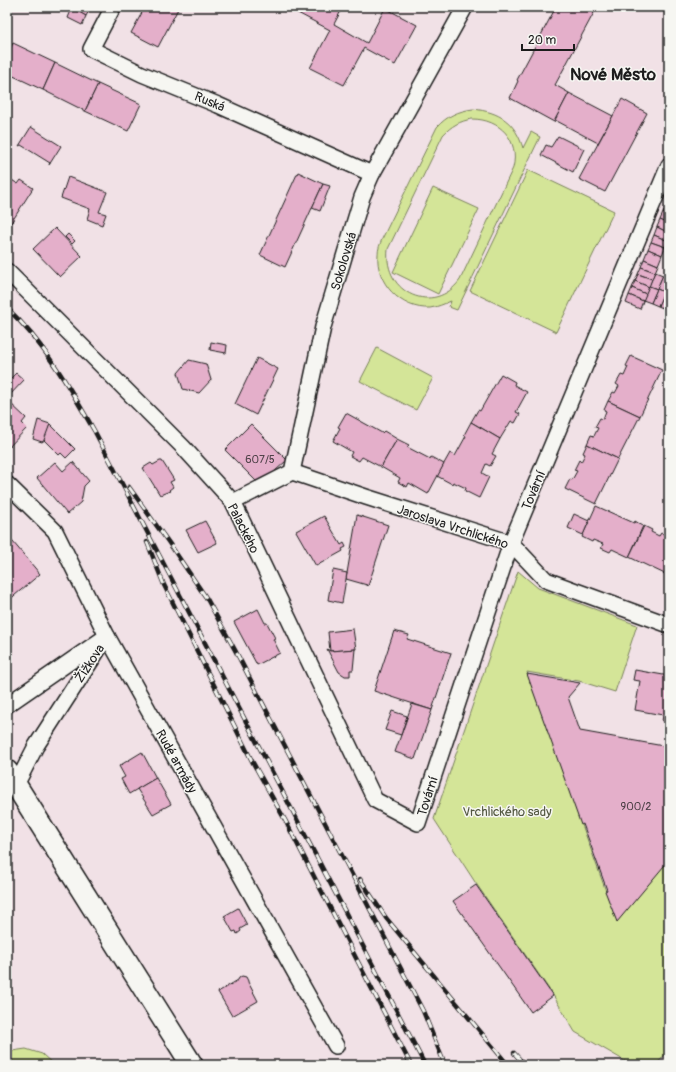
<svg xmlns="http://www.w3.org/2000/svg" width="676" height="1072" font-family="Pangolin,sans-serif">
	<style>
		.green { fill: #d4e598; stroke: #78805a; fill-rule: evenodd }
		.building { fill: #e4afca; stroke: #1c1c1c }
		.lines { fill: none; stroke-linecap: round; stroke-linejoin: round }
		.street-casing { stroke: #1c1c1c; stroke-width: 18 }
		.secondary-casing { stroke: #1c1c1c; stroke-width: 24 }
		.street { stroke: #f6f6f2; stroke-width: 15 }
		.secondary { stroke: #f6f6f2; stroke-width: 21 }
		.rail-casing { stroke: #1c1c1c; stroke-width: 4.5 }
		.rail { stroke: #f6f6f2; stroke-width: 3; stroke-dasharray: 9; stroke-linecap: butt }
		.labels { text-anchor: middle; stroke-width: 3; stroke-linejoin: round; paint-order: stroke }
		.number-label { font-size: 11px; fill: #4e4148 }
		.street-label { font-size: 13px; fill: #1c1c1c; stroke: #f6f6f2 }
		.park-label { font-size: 13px; fill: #535841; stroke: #f6f6f2 }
		.district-label { font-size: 17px; font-weight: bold; fill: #1c1c1c; stroke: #f6f6f2 }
	</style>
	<rect width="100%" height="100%" fill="#f1e1e6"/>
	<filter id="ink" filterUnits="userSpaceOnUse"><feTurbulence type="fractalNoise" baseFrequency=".025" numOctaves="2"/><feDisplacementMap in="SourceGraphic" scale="8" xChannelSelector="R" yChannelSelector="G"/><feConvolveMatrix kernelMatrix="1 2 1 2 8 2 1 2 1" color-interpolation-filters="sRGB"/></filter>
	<g filter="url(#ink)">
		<!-- green -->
		<g class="green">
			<path d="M473,109C500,112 515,122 523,148L531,132L540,137L457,310L449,307L451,301C444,304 437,307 430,308C401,310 375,282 378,254C378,249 380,244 382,239L437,127C447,116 458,111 473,109ZM472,119C500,119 520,140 513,168L460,280C434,316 383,294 388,249L443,135C451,126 460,121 472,119Z"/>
			<path d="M528,170L614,211L556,332L470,291Z"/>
			<path d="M433,188L479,209L438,294L393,272Z"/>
			<path d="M377,348L433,378L416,410L360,381Z"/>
			<path d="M518,571L538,588L637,625L615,692L579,681L527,672L616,919L669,857V1050L656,1065H632L575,1032L553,995L475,882L434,819Z"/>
			<path d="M26,1049L42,1054L54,1065H7V1057L12,1051Z"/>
		</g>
		<!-- building -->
		<g class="building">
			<path d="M73,7H91L86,16L72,8Z"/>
			<path d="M145,7H179L158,47L131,33Z"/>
			<path d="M299,7H343L334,24L367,43L385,8L417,25L395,65L364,48L344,85L310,68L330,30L296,12Z"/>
			<path d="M556,7H597L555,85L569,93L554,122L510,98L518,81L517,80Z"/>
			<path d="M72,8L86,16L82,25L68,18Z"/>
			<path d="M13,43L55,63L43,90L7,73V55Z"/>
			<path d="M55,63L98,84L85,111L43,90Z"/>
			<path d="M98,84L141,104L128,131L85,111Z"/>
			<path d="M569,93L613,116L598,143L555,120Z"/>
			<path d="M622,99L647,113L605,192L579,179Z"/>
			<path d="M31,127L61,146L49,165L50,163L21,145L19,146Z"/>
			<path d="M558,136L584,149L573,172L541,155L546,145L551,147Z"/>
			<path d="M298,172L323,184L285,267L260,255Z"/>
			<path d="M7,177L18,184L21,180L33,188L11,223L7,220Z"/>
			<path d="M68,177L107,192L99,212L106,214L102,225L87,219L90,209L61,198Z"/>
			<path d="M323,184L330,186L320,211L312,208Z"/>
			<path d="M666,206L669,207V216L663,213Z"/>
			<path d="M663,213L669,216V224L660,220Z"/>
			<path d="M660,220L669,224V233L657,227Z"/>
			<path d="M657,227L669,233L668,241L654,235Z"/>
			<path d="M55,228L82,256L60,277L33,249Z"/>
			<path d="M68,234L75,241L72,244L65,237Z"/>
			<path d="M654,235L668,241L665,247L651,242Z"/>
			<path d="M669,238V249L665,247Z"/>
			<path d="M651,242L665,247L662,255L648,249Z"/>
			<path d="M648,249L662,255L658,265L644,259Z"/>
			<path d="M644,259L658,265L655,272L641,267Z"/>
			<path d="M641,267L655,272L652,279L638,274Z"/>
			<path d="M655,272L663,275L657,289L649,286Z"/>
			<path d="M638,274L652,279L649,287L635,281Z"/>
			<path d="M663,275L669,278L664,292L657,289Z"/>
			<path d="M669,280V294L664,292Z"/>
			<path d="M635,281L649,287L646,294L632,288Z"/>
			<path d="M649,286L657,289L651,303L643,300Z"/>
			<path d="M632,288L646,294L643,301L629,295Z"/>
			<path d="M657,289L664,292L658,306L651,303Z"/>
			<path d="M664,292L669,294V300L665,309L658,306Z"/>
			<path d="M629,295L643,301L640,309L626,303Z"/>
			<path d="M669,300V311L665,309Z"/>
			<path d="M211,342L227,345L226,353L210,350Z"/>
			<path d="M631,356L662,370L640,416L608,401L613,392L615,393L619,386L616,384L621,375L624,376L628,367L626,366Z"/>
			<path d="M257,358L278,369L256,415L235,404Z"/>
			<path d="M189,360L206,364L211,380L199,393L183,389L178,373Z"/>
			<path d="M16,373L24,380L9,396L7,395V374L11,378Z"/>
			<path d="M501,374L515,382L514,385L527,392L516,412L520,414L515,423L511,421L500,439L471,422L478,410L480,411Z"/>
			<path d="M608,401L640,416L618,459L587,444L591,435L594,436L598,428L595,427L600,418L603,419L606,411L604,410Z"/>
			<path d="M9,402L26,418L22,423L27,428L7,449V404Z"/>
			<path d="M346,413L382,433L384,431L397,439L381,467L362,457L359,461L350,456L352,452L333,441L340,428L338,427Z"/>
			<path d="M38,420L50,424L46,439L42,442L33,439Z"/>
			<path d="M471,422L500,439L492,454L496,456L490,466L486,464L482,473L489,477L479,498L465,491L466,488L453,482L452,484L437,476L450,453L455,456L466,436L464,435Z"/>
			<path d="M50,424L75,449L66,458L61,453L59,455L44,440Z"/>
			<path d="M251,424L287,460L260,485L225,450Z"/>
			<path d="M397,439L409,445L407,447L430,459L431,457L444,464L428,494L409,483L407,487L398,482L400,478L381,467Z"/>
			<path d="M587,444L618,459L596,504L565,489L570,479L572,480L577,471L574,470L579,460L581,462L585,454L583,453Z"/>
			<path d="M160,461H162L174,480L170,482L173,487L169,490L170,491L160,495L143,468L151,463L153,465Z"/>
			<path d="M55,462L63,471L73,462L89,481L84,486L81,502L67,514L37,478Z"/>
			<path d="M596,506L634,523L635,521L643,526L629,557L612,549L610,552L601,548L603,544L593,540L592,542L582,537Z"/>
			<path d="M574,514L589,521L583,535L568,528Z"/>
			<path d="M357,515L388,525L368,586L367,585L346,579Z"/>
			<path d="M324,516L341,545L344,543L346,547L342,549L343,551L316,566L296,531Z"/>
			<path d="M205,521L217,543L198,552L186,530Z"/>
			<path d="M644,526L652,530L651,532L659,536L661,533L669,537V576L629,557Z"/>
			<path d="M7,535L40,574L8,601L7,600Z"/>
			<path d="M333,570L347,573L342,603L328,600Z"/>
			<path d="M258,609L265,623H267L275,638L273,639L280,653L257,665L234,622Z"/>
			<path d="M353,629L356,649L330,651L328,632Z"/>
			<path d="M394,631L409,635L407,639L451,653L432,710L374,691Z"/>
			<path d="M327,649L330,651L355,649L353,670H350V676H345L339,672Z"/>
			<path d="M635,670L669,676V722L662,721L663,715L635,710L640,681L633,680Z"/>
			<path d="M527,674L580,683L568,697L580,731L669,747V860L617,922L605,891L607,890L583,824L581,825Z"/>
			<path d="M412,704L432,710L415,759L395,752Z"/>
			<path d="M392,711L407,716L401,735L385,730Z"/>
			<path d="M142,752L156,778L129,794L121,779L125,777L119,766Z"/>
			<path d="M156,778L171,804L153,814L137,789Z"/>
			<path d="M476,885L553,996L531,1012L453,901Z"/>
			<path d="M238,908L247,925L240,929L241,931L237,934L236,931L233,932L224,916Z"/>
			<path d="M242,976L246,977L248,981V982L258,1001L232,1016L218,992L238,980L239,978Z"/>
		</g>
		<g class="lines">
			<!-- street casing -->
			<g class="street-casing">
				<g id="street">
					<path d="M113,7L91,49L142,74L218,105L372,174"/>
					<path d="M7,271L183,447L233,502L375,800L418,823L511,543L669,165"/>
					<path d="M292,472L366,497L511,543L546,580L669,625"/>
					<path d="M7,484L55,531L107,636L336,1046"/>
					<path d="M233,502L292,472L323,327L362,197L372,174L465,7"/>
					<path d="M7,705L107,636L36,746L16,785"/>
				</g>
			</g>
			<!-- secondary casing -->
			<g class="secondary-casing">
				<path id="secondary" d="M7,771L192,1065"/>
			</g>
			<!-- street -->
			<use href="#street" class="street"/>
			<!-- secondary -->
			<use href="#secondary" class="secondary"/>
			<!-- rail casing -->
			<g class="rail-casing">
				<g id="rail">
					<path d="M7,308C44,343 70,388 95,432L425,1065"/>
					<path d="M129,487L169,543L207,599L235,650L423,1011L445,1065"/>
					<path d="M147,542L164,585L252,761L285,820L411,1065"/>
					<path d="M360,879L386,918L508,1065"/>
					<path d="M514,1053L525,1065"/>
				</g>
			</g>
			<!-- rail -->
			<use href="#rail" class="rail"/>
		</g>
	</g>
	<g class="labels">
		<!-- number labels -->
		<g class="number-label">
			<text x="260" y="463">607/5</text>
			<text x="636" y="810">900/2</text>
		</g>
		<!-- street labels -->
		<g class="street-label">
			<text transform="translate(210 101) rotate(23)" y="5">Ruská</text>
			<text transform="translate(343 261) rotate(-73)" y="5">Sokolovská</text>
			<text transform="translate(533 490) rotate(-67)" y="5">Tovární</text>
			<text transform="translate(453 526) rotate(18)" y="5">Jaroslava Vrchlického</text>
			<text transform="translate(244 528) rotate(63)" y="5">Palackého</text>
			<text transform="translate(89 663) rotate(-57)" y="5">Žižkova</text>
			<text transform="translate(177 761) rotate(61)" y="5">Rudé armády</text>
			<text transform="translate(427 796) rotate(-72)" y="5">Tovární</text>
		</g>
		<!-- park labels -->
		<g class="park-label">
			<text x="507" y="816">Vrchlického sady</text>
		</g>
		<!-- district labels -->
		<g class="district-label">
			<text x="613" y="80">Nové Město</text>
		</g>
	</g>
	<!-- margin -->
	<rect width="676" height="1072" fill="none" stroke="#f6f6f2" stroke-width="24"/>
	<rect x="12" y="12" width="652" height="1048" fill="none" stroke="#1c1c1c" stroke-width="1.5" filter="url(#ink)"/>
	<!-- scale -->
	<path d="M522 44v6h52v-6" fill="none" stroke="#1c1c1c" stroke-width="2"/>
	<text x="528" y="44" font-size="12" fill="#1c1c1c" stroke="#f6f6f2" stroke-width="3" paint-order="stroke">20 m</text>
</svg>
